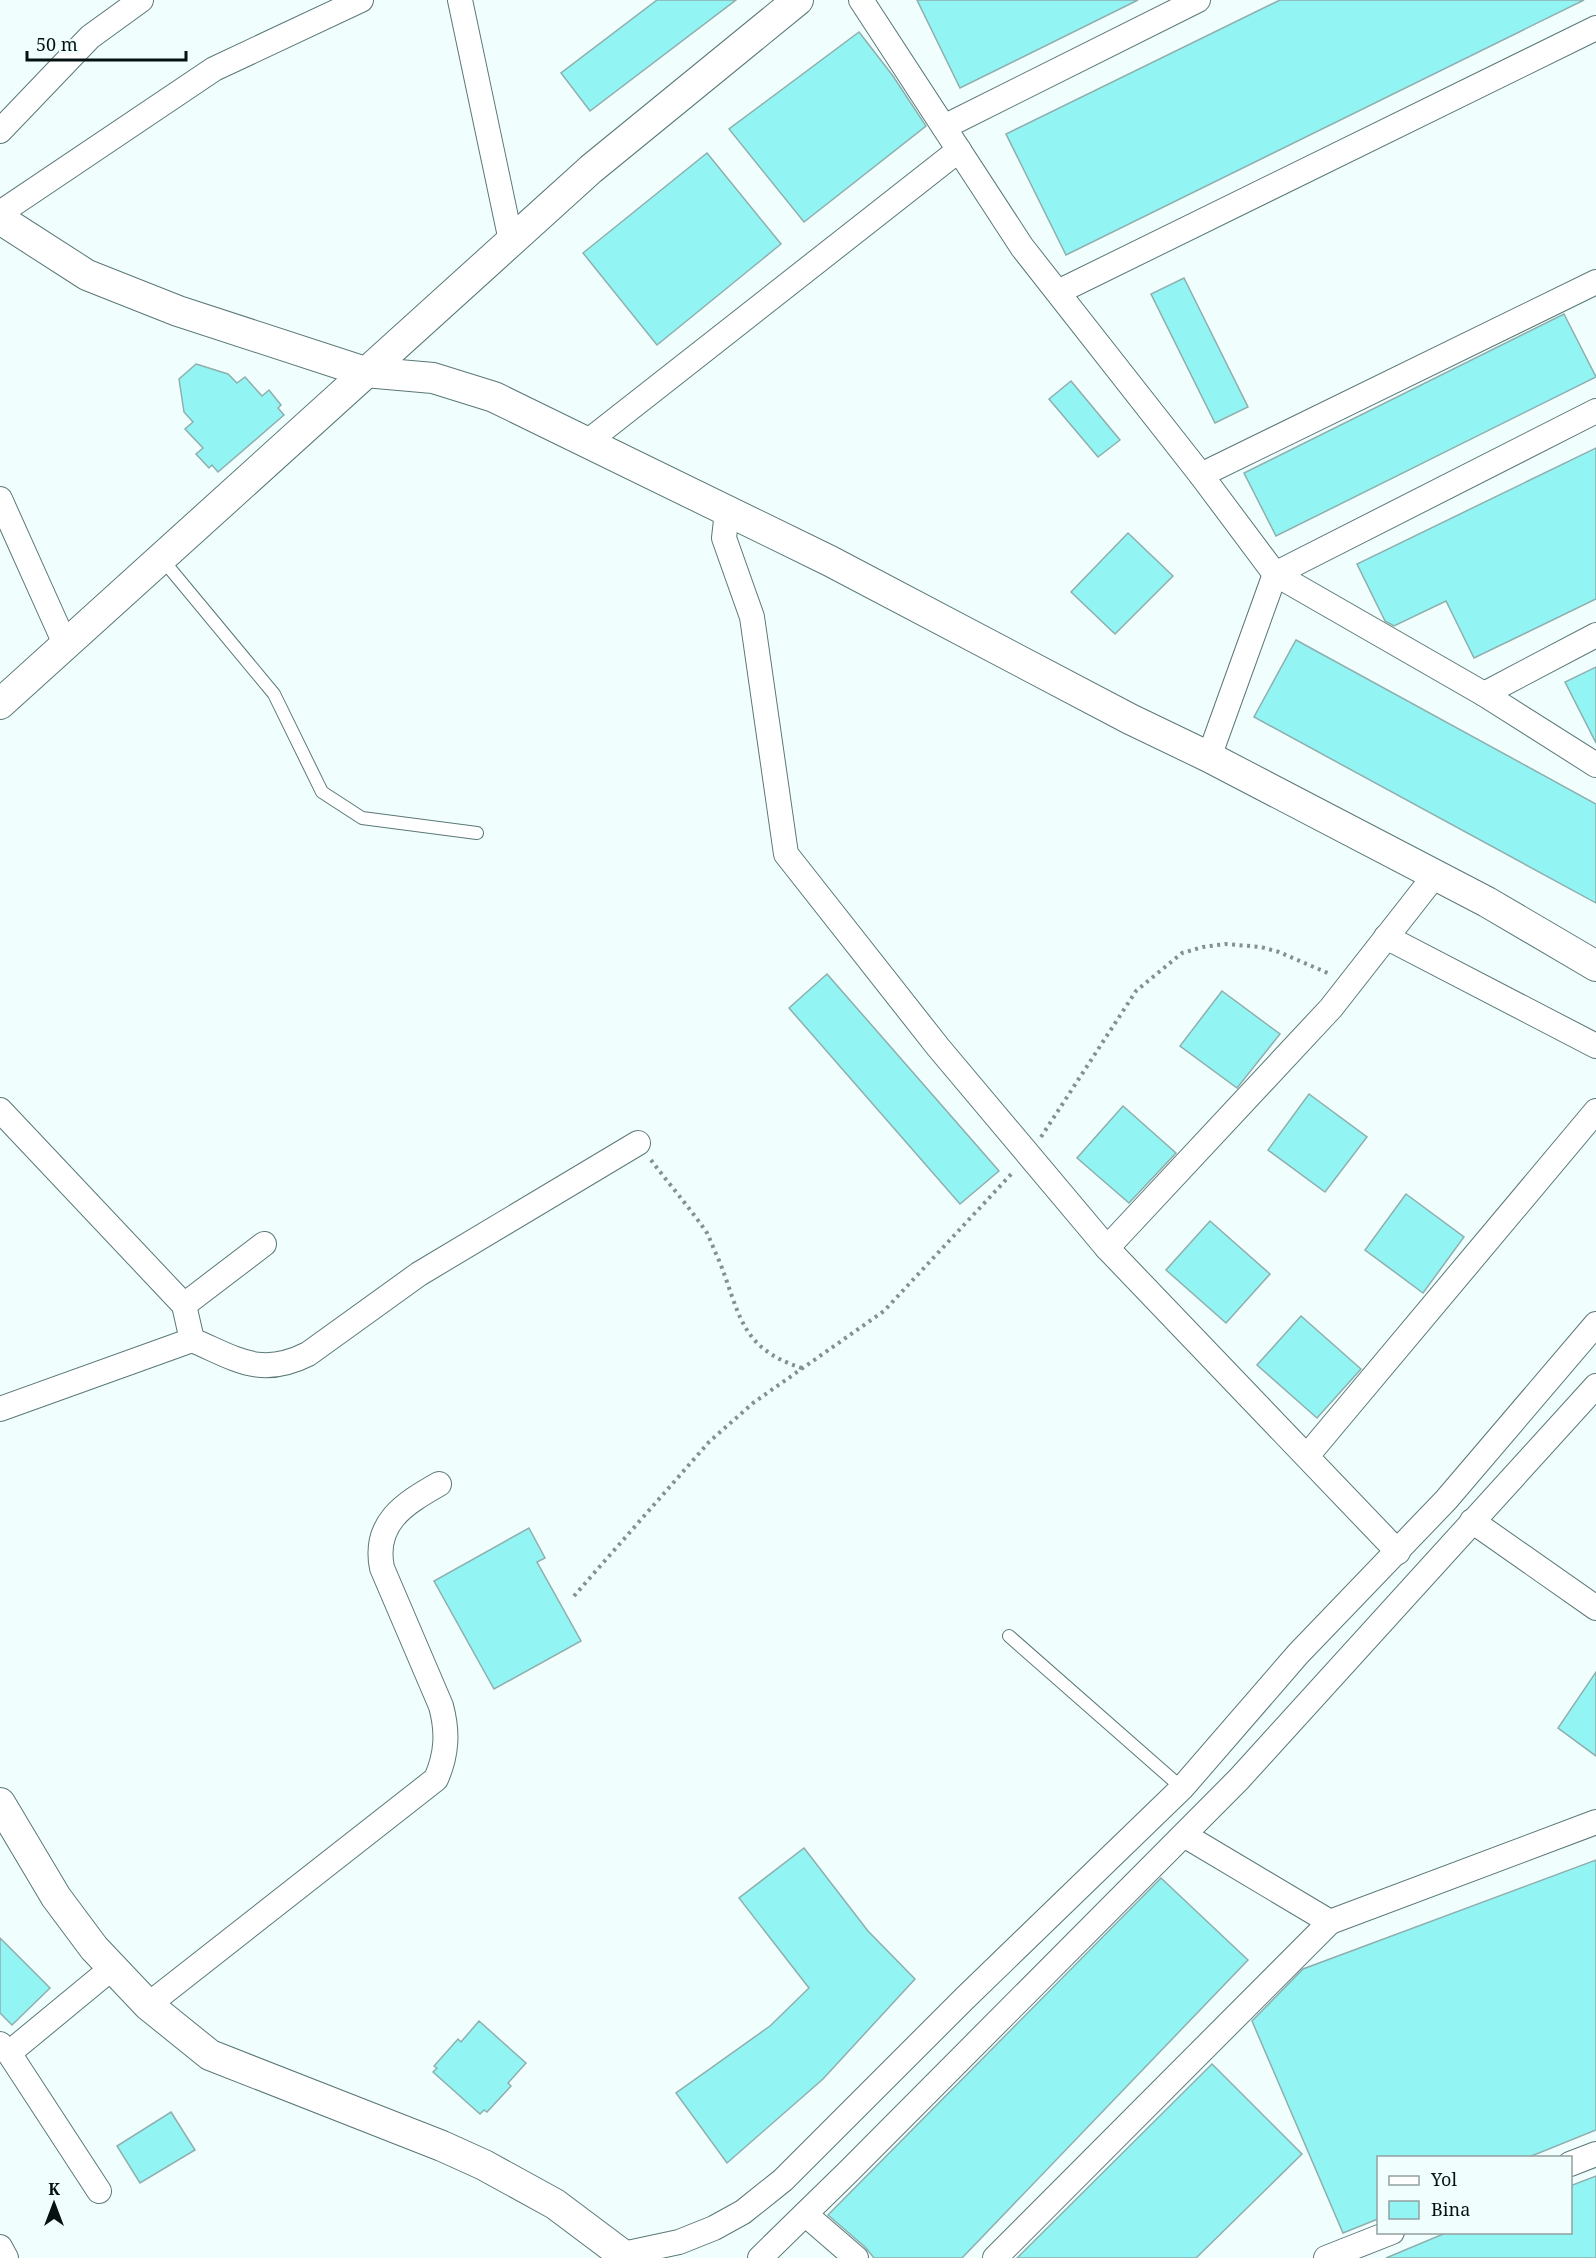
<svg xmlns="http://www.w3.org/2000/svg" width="1596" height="2258" font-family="'Noto Serif',serif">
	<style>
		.building { fill: #93f4f4; stroke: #8faeae; stroke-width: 1.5 }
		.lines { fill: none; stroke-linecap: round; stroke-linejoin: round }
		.service-casing { stroke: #5a7877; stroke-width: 14 }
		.minor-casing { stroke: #5a7877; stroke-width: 26 }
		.tertiary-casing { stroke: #5a7877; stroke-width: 32 }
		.path { stroke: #849191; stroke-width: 4; stroke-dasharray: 3 4.5; stroke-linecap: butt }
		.service { stroke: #fff; stroke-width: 12 }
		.minor { stroke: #fff; stroke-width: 24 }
		.tertiary { stroke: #fff; stroke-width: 30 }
	</style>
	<rect width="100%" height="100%" fill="#f1fefe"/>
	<!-- building -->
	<g class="building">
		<path d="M657,0H736L590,111L561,73Z"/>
		<path d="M917,0H1138L960,88Z"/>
		<path d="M1280,0H1584L1066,255L1006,134Z"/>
		<path d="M859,32L893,76L926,126L804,222L729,129Z"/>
		<path d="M707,153L781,244L657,345L583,253Z"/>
		<path d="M1184,278L1248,407L1215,423L1151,294Z"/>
		<path d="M1564,314L1596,377L1276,536L1244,473Z"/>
		<path d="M196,364L228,374L237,383L245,377L262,396L269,390L281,405L278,408L284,415L218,472L212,465L209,468L196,454L203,448L185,429L193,422L184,412L179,379Z"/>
		<path d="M1071,381L1120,440L1098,457L1049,399Z"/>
		<path d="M1596,448V599L1474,658L1446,601L1394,626L1385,621L1357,564Z"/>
		<path d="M1128,533L1173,576L1115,634L1071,592Z"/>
		<path d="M1296,640L1596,804V903L1254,717Z"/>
		<path d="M1596,667V743L1565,682Z"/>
		<path d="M827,974L999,1171L960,1204L789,1008Z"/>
		<path d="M1222,991L1280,1034L1237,1088L1180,1046Z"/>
		<path d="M1309,1094L1367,1137L1325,1192L1268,1150Z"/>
		<path d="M1123,1106L1176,1153L1129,1203L1077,1158Z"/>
		<path d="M1406,1194L1464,1237L1423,1293L1365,1250Z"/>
		<path d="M1210,1221L1270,1274L1226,1323L1166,1270Z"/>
		<path d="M1301,1316L1361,1369L1317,1418L1257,1365Z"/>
		<path d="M529,1528L545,1558L537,1562L581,1641L494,1689L434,1581Z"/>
		<path d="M1596,1672V1756L1558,1728Z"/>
		<path d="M804,1848L868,1931L915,1979L823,2079L727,2163L676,2093L770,2026L809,1988L739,1898Z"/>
		<path d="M1596,1860V2130L1529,2157H1378V2219L1343,2233L1252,2021L1303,1969Z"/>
		<path d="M1161,1878L1248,1960L962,2258H874L865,2247L828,2215Z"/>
		<path d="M0,1938L50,1988L12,2025L0,2013Z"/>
		<path d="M479,2021L526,2063L508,2083L511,2086L487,2112L484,2110L480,2114L433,2072L437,2068L434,2066L458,2039L461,2042Z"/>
		<path d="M1212,2064L1302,2154L1196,2258H1017Z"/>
		<path d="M171,2112L195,2150L140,2183L117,2146Z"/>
		<path d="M1596,2176V2258H1386L1448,2232H1570V2186Z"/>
	</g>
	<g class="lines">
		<!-- service casing -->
		<g class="service-casing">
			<g id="service">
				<path d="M162,559L274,694L322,792L362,818L477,833"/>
				<path d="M1009,1636L1182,1788"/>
			</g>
		</g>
		<!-- minor casing -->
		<g class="minor-casing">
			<g id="minor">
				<path d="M460,0L511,241"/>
				<path d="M861,0L1022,247L1201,475L1275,574L1484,694L1596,765"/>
				<path d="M944,127L1198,0"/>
				<path d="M0,131L90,37L141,0"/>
				<path d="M0,213L214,69L361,0"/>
				<path d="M1058,292L1596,28"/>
				<path d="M586,443L959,150"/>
				<path d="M1201,475L1596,282"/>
				<path d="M0,499L66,646"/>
				<path d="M727,511L724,538L752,617L786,854L938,1047L1107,1248L1398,1552"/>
				<path d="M1484,694L1596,635"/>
				<path d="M1209,757L1275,574L1596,411"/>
				<path d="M1386,937L1596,1046"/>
				<path d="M0,1110L184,1305L192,1340"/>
				<path d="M1107,1248L1331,1008L1436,874"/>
				<path d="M184,1305L264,1244"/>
				<path d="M0,1409L192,1340C237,1359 260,1378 308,1354L419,1274L638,1143"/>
				<path d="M1307,1456L1596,1111"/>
				<path d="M1472,1521L1596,1608"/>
				<path d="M1184,1835L1330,1922"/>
				<path d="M148,2005L436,1779C447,1754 448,1732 441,1706L382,1568C373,1523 404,1504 439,1484"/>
				<path d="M0,2044L9,2053L99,2191"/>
				<path d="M9,2053L112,1968"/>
				<path d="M1570,2164L1596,2154"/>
				<path d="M805,2214L856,2258"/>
				<path d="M0,2247L6,2258"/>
				<path d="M623,2254L679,2242L714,2228L743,2212L783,2180L965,1998L1182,1788L1298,1654L1446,1500L1596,1324"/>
				<path d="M760,2258L849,2171L1239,1779L1596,1386"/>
				<path d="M995,2258L1330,1922L1596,1822"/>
				<path d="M1326,2258L1392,2232"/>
			</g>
		</g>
		<!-- tertiary casing -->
		<g class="tertiary-casing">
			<g id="tertiary">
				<path d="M0,219L87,275L178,311L365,372L433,378L494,397L830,561L1130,719L1209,757L1487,902L1596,966"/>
				<path d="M0,704L591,169L798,0"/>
				<path d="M0,1803L56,1897L94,1948L148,2005L210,2055L442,2146L484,2165L555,2204L627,2258"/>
			</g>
		</g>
		<!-- path -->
		<g class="path">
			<path d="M1041,1137L1136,991L1182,953L1203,947L1225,944L1261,947L1279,952L1330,974"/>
			<path d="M651,1160C669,1184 690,1208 707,1233C711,1241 714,1250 718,1258C740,1311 738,1348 802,1368"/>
			<path d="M574,1596L709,1442L753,1403L884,1311L1014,1171"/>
		</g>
		<!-- service -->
		<use href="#service" class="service"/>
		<!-- minor -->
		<use href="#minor" class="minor"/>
		<!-- tertiary -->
		<use href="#tertiary" class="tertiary"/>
	</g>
	<!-- legend -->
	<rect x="1377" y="2156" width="195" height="78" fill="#f1fefe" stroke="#93a0a0" stroke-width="1.5"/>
	<rect x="1389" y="2176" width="30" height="9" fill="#ffffff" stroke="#93a0a0" stroke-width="1.5"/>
	<text x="1431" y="2186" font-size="18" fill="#061212">Yol</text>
	<rect x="1389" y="2201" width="30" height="18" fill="#93f4f4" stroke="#93a0a0" stroke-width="1.5"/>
	<text x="1431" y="2216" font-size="18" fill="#061212">Bina</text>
	<!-- north arrow -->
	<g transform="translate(54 2204)" stroke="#f1fefe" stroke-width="4.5" paint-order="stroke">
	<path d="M0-4.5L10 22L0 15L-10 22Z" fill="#061212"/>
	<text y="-9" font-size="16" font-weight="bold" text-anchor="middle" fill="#061212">K</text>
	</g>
	<!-- scale -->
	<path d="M27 51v9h159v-9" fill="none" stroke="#061212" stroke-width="3"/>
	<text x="36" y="51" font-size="18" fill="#061212" stroke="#f1fefe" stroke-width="4.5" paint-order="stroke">50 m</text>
</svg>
